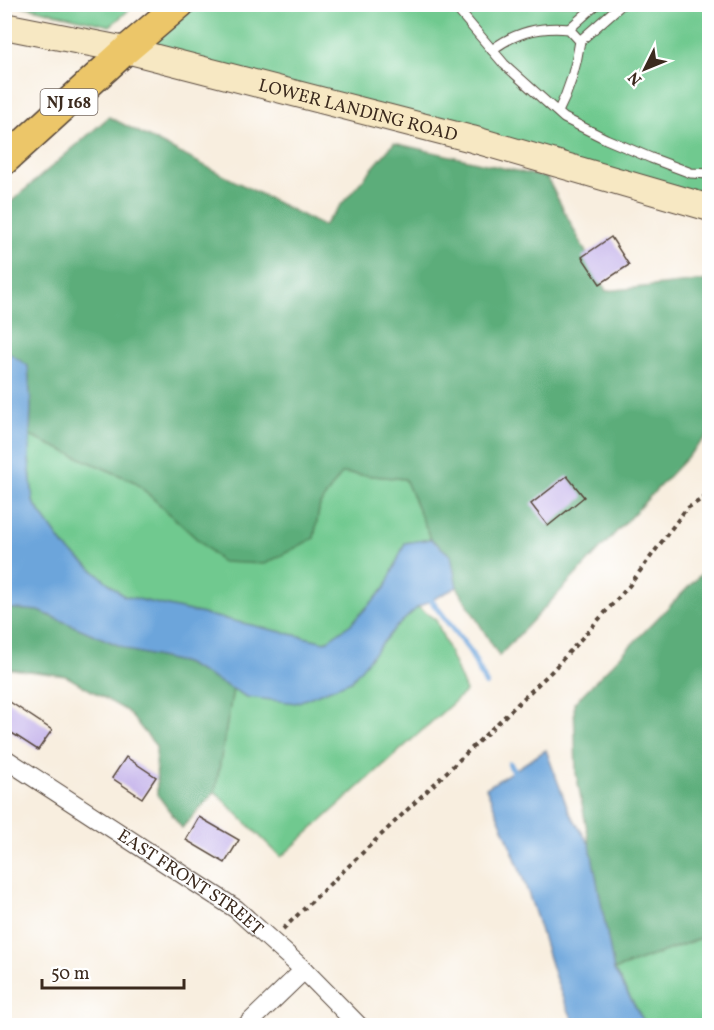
<svg xmlns="http://www.w3.org/2000/svg" width="714" height="1030" font-family="Vollkorn,serif">
	<style>
		.green { fill: #6fc98f; stroke: #557a56; stroke-width: 1.5 }
		.forest { fill: #5bad7a; stroke: #4b6c4c; stroke-width: 1.5 }
		.water { fill: #6ca5db; stroke: #54687c; stroke-width: 1.5 }
		.lines { fill: none; stroke-linecap: round; stroke-linejoin: round }
		.stream { stroke: #6ca5db; stroke-width: 6 }
		.building { fill: #c9b9ec }
		.service-casing { stroke: #57473b; stroke-width: 11 }
		.minor-casing { stroke: #57473b; stroke-width: 20 }
		.secondary-casing { stroke: #57473b; stroke-width: 28 }
		.primary-casing { stroke: #57473b; stroke-width: 31 }
		.path { stroke: #57473b; stroke-width: 4; stroke-dasharray: 4.5 4.5; stroke-linecap: butt }
		.service { stroke: #fff; stroke-width: 9 }
		.minor { stroke: #fff; stroke-width: 18 }
		.secondary { stroke: #f7e8c3; stroke-width: 26 }
		.primary { stroke: #ecc669; stroke-width: 28 }
		.labels { text-anchor: middle; stroke-width: 6; stroke-linejoin: round; paint-order: stroke }
		.shield { fill: #fff; stroke: #766a62; stroke-width: 1.5 }
		.shield-label { font-size: 16px; font-weight: bold; fill: #3b2a1e }
		.street-label { font-size: 18px; fill: #3b2a1e; stroke: #fff }
	</style>
	<rect width="100%" height="100%" fill="#fff"/>
	<filter id="ink" filterUnits="userSpaceOnUse"><feTurbulence type="fractalNoise" baseFrequency=".0167" numOctaves="2"/><feDisplacementMap in="SourceGraphic" scale="12" xChannelSelector="R" yChannelSelector="G"/><feConvolveMatrix kernelMatrix="1 2 1 2 8 2 1 2 1" color-interpolation-filters="sRGB"/></filter>
	<filter id="wash" filterUnits="userSpaceOnUse"><feTurbulence type="fractalNoise" baseFrequency=".008" numOctaves="4" result="noise"/><feDisplacementMap in="SourceGraphic" scale="24" xChannelSelector="R" yChannelSelector="G"/><feGaussianBlur stdDeviation="1.35" result="paint"/><feColorMatrix in="noise" values="0 0 0 0 0 0 0 0 0 0 0 0 0 0 0 0 0 1.4 0 .05"/><feComposite in="paint" operator="in"/></filter>
	<g filter="url(#wash)">
		<rect width="100%" height="100%" fill="#f8eedf"/>
		<!-- green -->
		<g class="green">
			<path d="M19,5H135L110,26Z"/>
			<path d="M180,5H709V208L126,50Z"/>
			<path d="M30,436L135,482L222,562L314,538L320,504L342,473L405,479L431,539L405,543L385,588L351,624L325,642L124,596L64,546L33,502L29,458Z"/>
			<path d="M418,607L436,620L466,691L281,857L215,792L233,689L247,697L394,629Z"/>
			<path d="M709,935V1025H646L614,970Z"/>
		</g>
		<!-- forest -->
		<g class="forest">
			<path d="M109,117L323,226L394,143L547,178L606,291L709,280V434L499,656L457,587L451,556L431,539L405,479L342,473L320,504L314,538L265,564L222,562L135,482L30,436L31,406L28,367L5,350V207Z"/>
			<path d="M709,566V935L614,970L576,773L574,703Z"/>
			<path d="M4,608L39,611L132,651L185,663L233,689L215,792L182,828L157,794L156,746L127,711L66,676L5,668Z"/>
		</g>
		<!-- water -->
		<g class="water">
			<path d="M5,350L28,366L31,406L29,458L33,502L64,546L124,596L325,642L351,624L385,588L405,543L431,539L451,556L457,587L418,607L394,629L351,681L296,703L247,697L185,663L132,651L39,611L5,608Z"/>
			<path d="M546,750L569,812L590,845L614,970L646,1025H576C554,986 547,946 532,904C519,865 503,827 486,788Z"/>
		</g>
		<g class="lines">
			<!-- stream -->
			<g class="stream">
				<path d="M427,595L470,651L486,684"/>
				<path d="M510,764L516,777"/>
			</g>
		</g>
		<g id="blocks">
			<!-- building -->
			<g class="building">
				<path d="M611,237L629,265L600,284L582,257Z"/>
				<path d="M567,476L584,497L548,526L531,504Z"/>
				<path d="M4,698L52,730L38,750L4,728Z"/>
				<path d="M126,757L156,777L142,798L112,778Z"/>
				<path d="M199,817L239,840L225,863L186,840Z"/>
			</g>
		</g>
	</g>
	<g filter="url(#ink)">
		<use href="#blocks" fill-opacity="0" stroke="#57473b" stroke-width="1.5"/>
		<g class="lines">
			<!-- service casing -->
			<g class="service-casing">
				<g id="service">
					<path d="M453,4L504,64L564,118L606,139L651,158L691,173L710,174"/>
					<path d="M569,29L597,4"/>
					<path d="M580,41L622,4"/>
					<path d="M492,50C515,32 541,26 569,29L580,41C576,68 570,89 558,112"/>
				</g>
			</g>
			<!-- minor casing -->
			<g class="minor-casing">
				<g id="minor">
					<path id="s1" d="M4,758L236,909L304,970L359,1026"/>
					<path d="M246,1026L304,970"/>
				</g>
			</g>
			<!-- secondary casing -->
			<g class="secondary-casing">
				<g id="secondary">
					<path id="s2" d="M4,26L126,50L472,139L710,208"/>
				</g>
			</g>
			<!-- primary casing -->
			<g class="primary-casing">
				<path id="primary" d="M4,161L126,50L180,4"/>
			</g>
			<!-- path -->
			<path class="path" d="M283,929L552,671L629,586L686,509L710,494"/>
			<!-- service -->
			<use href="#service" class="service"/>
			<!-- minor -->
			<use href="#minor" class="minor"/>
			<!-- secondary -->
			<use href="#secondary" class="secondary"/>
			<!-- primary -->
			<use href="#primary" class="primary"/>
		</g>
	</g>
	<g class="labels">
		<!-- shield labels -->
		<rect class="shield" x="40.5" y="89" width="57" height="26" rx="4.5"/>
		<g class="shield-label">
			<text x="69" y="108">NJ 168</text>
		</g>
		<!-- street labels -->
		<g class="street-label">
			<text dy="6" stroke="none"><textPath href="#s2" startOffset="364">LOWER LANDING ROAD</textPath></text>
			<text dy="6" stroke="none"><textPath href="#s1" startOffset="224">EAST FRONT STREET</textPath></text>
		</g>
	</g>
	<!-- margin -->
	<rect width="714" height="1030" fill="none" stroke="#fff" stroke-width="24"/>
	<!-- north arrow -->
	<g transform="translate(645 69) rotate(227)" stroke="#ffffff" stroke-width="4.5" paint-order="stroke">
	<path d="M0-4.5L10 22L0 15L-10 22Z" fill="#3b2a1e"/>
	<text y="-9" font-size="16" font-weight="bold" text-anchor="middle" fill="#3b2a1e">N</text>
	</g>
	<!-- scale -->
	<path d="M42 979v9h142v-9" fill="none" stroke="#3b2a1e" stroke-width="3"/>
	<text x="51" y="979" font-size="18" fill="#3b2a1e" stroke="#ffffff" stroke-width="4.5" paint-order="stroke">50 m</text>
</svg>
